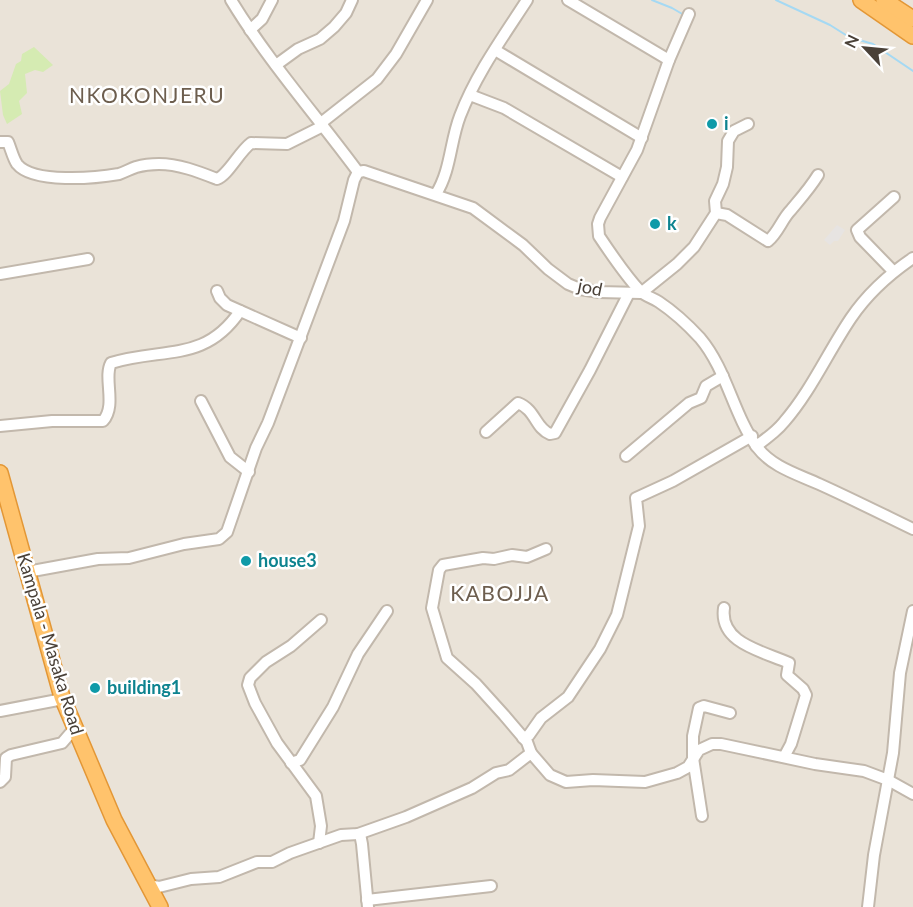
<svg xmlns="http://www.w3.org/2000/svg" width="913" height="907" font-family="Lato,sans-serif">
	<style>
		.residential { fill: #eae3d8 }
		.green { fill: #d5ebb2 }
		.parking { fill: #e7e4e2 }
		.lines { fill: none; stroke-linecap: round; stroke-linejoin: round }
		.stream { stroke: #a5d9f3; stroke-width: 2 }
		.minor-casing { stroke: #c2b8ac; stroke-width: 14 }
		.highway-casing { stroke: #e39736; stroke-width: 18 }
		.minor { stroke: #fff; stroke-width: 10 }
		.highway { stroke: #ffc36c; stroke-width: 15 }
		.culture-dot { fill: #0f9aa8; stroke: #fff; stroke-width: 2 }
		.labels { text-anchor: middle; stroke-width: 5; stroke-linejoin: round; paint-order: stroke }
		.culture-label { font-size: 18px; font-weight: bold; fill: #0d838f; stroke: #fff; text-anchor: start }
		.street-label { font-size: 18px; fill: #4a4138; stroke: #fff }
		.quarter-label { font-size: 21px; letter-spacing: 1.5px; fill: #6d5e4e; stroke: #fff }
	</style>
	<rect width="100%" height="100%" fill="#f5f1ea"/>
	<!-- residential -->
	<rect class="residential" x="0" y="0" width="913" height="907"/>
	<!-- green -->
	<path class="green" d="M34,47L53,65L43,72L35,70L25,74L27,93L19,101L22,114L7,124L3,115L0,91L9,84L16,64L21,61L22,54Z"/>
	<!-- parking -->
	<path class="parking" d="M837,225L845,230L838,241H834L830,245L824,240Z"/>
	<g class="lines">
		<!-- stream -->
		<g class="stream">
			<path d="M652,0L672,8L684,15"/>
			<path d="M776,0L830,25L849,37L873,44L913,71"/>
		</g>
		<!-- minor casing -->
		<g class="minor-casing">
			<g id="minor">
				<path d="M231,0C268,61 316,115 358,172"/>
				<path d="M568,0L669,60"/>
				<path d="M689,14L669,60L637,150L600,218L598,224L599,236C611,254 625,275 640,291C645,296 653,298 659,302C674,312 688,325 700,338C727,370 733,414 757,447C772,467 797,474 819,484C850,498 882,514 913,529"/>
				<path d="M250,30L262,19L272,0"/>
				<path d="M495,50L642,138"/>
				<path d="M276,65L298,49L320,39L334,27L346,13L352,0"/>
				<path d="M470,95L504,108L622,177"/>
				<path d="M321,123L377,79L396,54L427,0"/>
				<path d="M0,142H8C11,149 13,158 17,164C33,184 96,178 119,174C125,172 130,169 136,167C143,165 152,164 159,164C179,164 199,172 217,179C228,175 239,152 251,143L287,144L323,126"/>
				<path d="M358,172L364,171L473,208L523,245L548,269L568,284L580,289L599,292L641,293L677,264L694,247L716,213L715,201L723,184L727,167L728,141L734,131L748,124"/>
				<path d="M436,194C451,170 450,142 460,116C476,74 503,37 527,0"/>
				<path d="M716,213L727,215L768,241C778,233 782,219 791,210C801,198 810,188 818,175"/>
				<path d="M893,271L860,237L857,230L894,197"/>
				<path d="M0,274L88,259"/>
				<path d="M217,291L220,298L227,305L301,338"/>
				<path d="M201,401L230,457L249,472"/>
				<path d="M0,426L52,421H103C117,405 103,378 111,363C163,347 205,363 240,311"/>
				<path d="M486,432L518,403C536,410 535,428 550,434L555,433L590,370L629,293"/>
				<path d="M756,446C766,439 776,432 784,422C811,391 828,352 851,318C868,293 888,275 913,258"/>
				<path d="M626,456L689,403L701,398L706,386L723,376"/>
				<path d="M27,572L98,559L129,558L184,544L219,539L227,532L256,448L268,423L344,221L354,180L358,172"/>
				<path d="M724,608C719,643 762,651 789,663L787,675L803,689L806,695L791,744L784,757"/>
				<path d="M0,711L63,699"/>
				<path d="M523,738L529,735L541,718L568,697L600,649L617,615L639,526L636,498L673,481L752,436"/>
				<path d="M531,753L527,742L504,715L476,684L447,658L432,608L439,570L443,565L483,558L494,559L512,555L527,557L546,549"/>
				<path d="M291,763L300,760L333,707L358,654L387,611"/>
				<path d="M0,782L5,777L6,758L11,755L62,743L74,729"/>
				<path d="M702,816L693,758V736L699,708L704,706L730,713"/>
				<path d="M358,834H360L362,844L368,907"/>
				<path d="M319,843L321,826L316,796L277,743L255,703L248,685L250,678L266,662L291,646L321,620"/>
				<path d="M148,885L159,887L191,879L219,877L257,862H272L290,853L341,835L358,834L406,817L472,788L496,773L509,770L531,753L550,775L566,782L593,780L645,782L677,773L688,767L699,750L712,744H721L815,764L864,771L888,780L913,794"/>
				<path d="M367,900L491,886"/>
				<path d="M868,907L874,855L893,753L900,673L913,611"/>
			</g>
		</g>
		<!-- highway casing -->
		<g class="highway-casing">
			<g id="highway">
				<path d="M861,0L913,36"/>
				<path d="M884,0L913,19"/>
				<path d="M0,473L62,697L114,820L160,907"/>
			</g>
		</g>
		<!-- minor -->
		<use href="#minor" class="minor"/>
		<!-- highway -->
		<use href="#highway" class="highway"/>
	</g>
	<!-- markers -->
	<g class="culture-dot">
		<circle cx="712" cy="124" r="6"/>
		<circle cx="655" cy="224" r="6"/>
		<circle cx="246" cy="561" r="6"/>
		<circle cx="95" cy="688" r="6"/>
	</g>
	<g class="labels">
		<!-- culture labels -->
		<g class="culture-label">
			<text x="724" y="130">i</text>
			<text x="667" y="230">k</text>
			<text x="258" y="567">house3</text>
			<text x="107" y="694">building1</text>
		</g>
		<!-- street labels -->
		<g class="street-label">
			<text transform="translate(590 288) rotate(12)" y="6">jod</text>
			<text transform="translate(50 644) rotate(73)" y="6">Kampala - Masaka Road</text>
		</g>
		<!-- quarter labels -->
		<g class="quarter-label">
			<text x="147" y="103">NKOKONJERU</text>
			<text x="500" y="601">KABOJJA</text>
		</g>
	</g>
	<!-- north arrow -->
	<g transform="translate(865 48) rotate(296)" stroke="#ffffff" stroke-width="4.5" paint-order="stroke">
	<path d="M0-4.5L10 22L0 15L-10 22Z" fill="#4a4138"/>
	<text y="-9" font-size="16" font-weight="bold" text-anchor="middle" fill="#4a4138">N</text>
	</g>
</svg>
